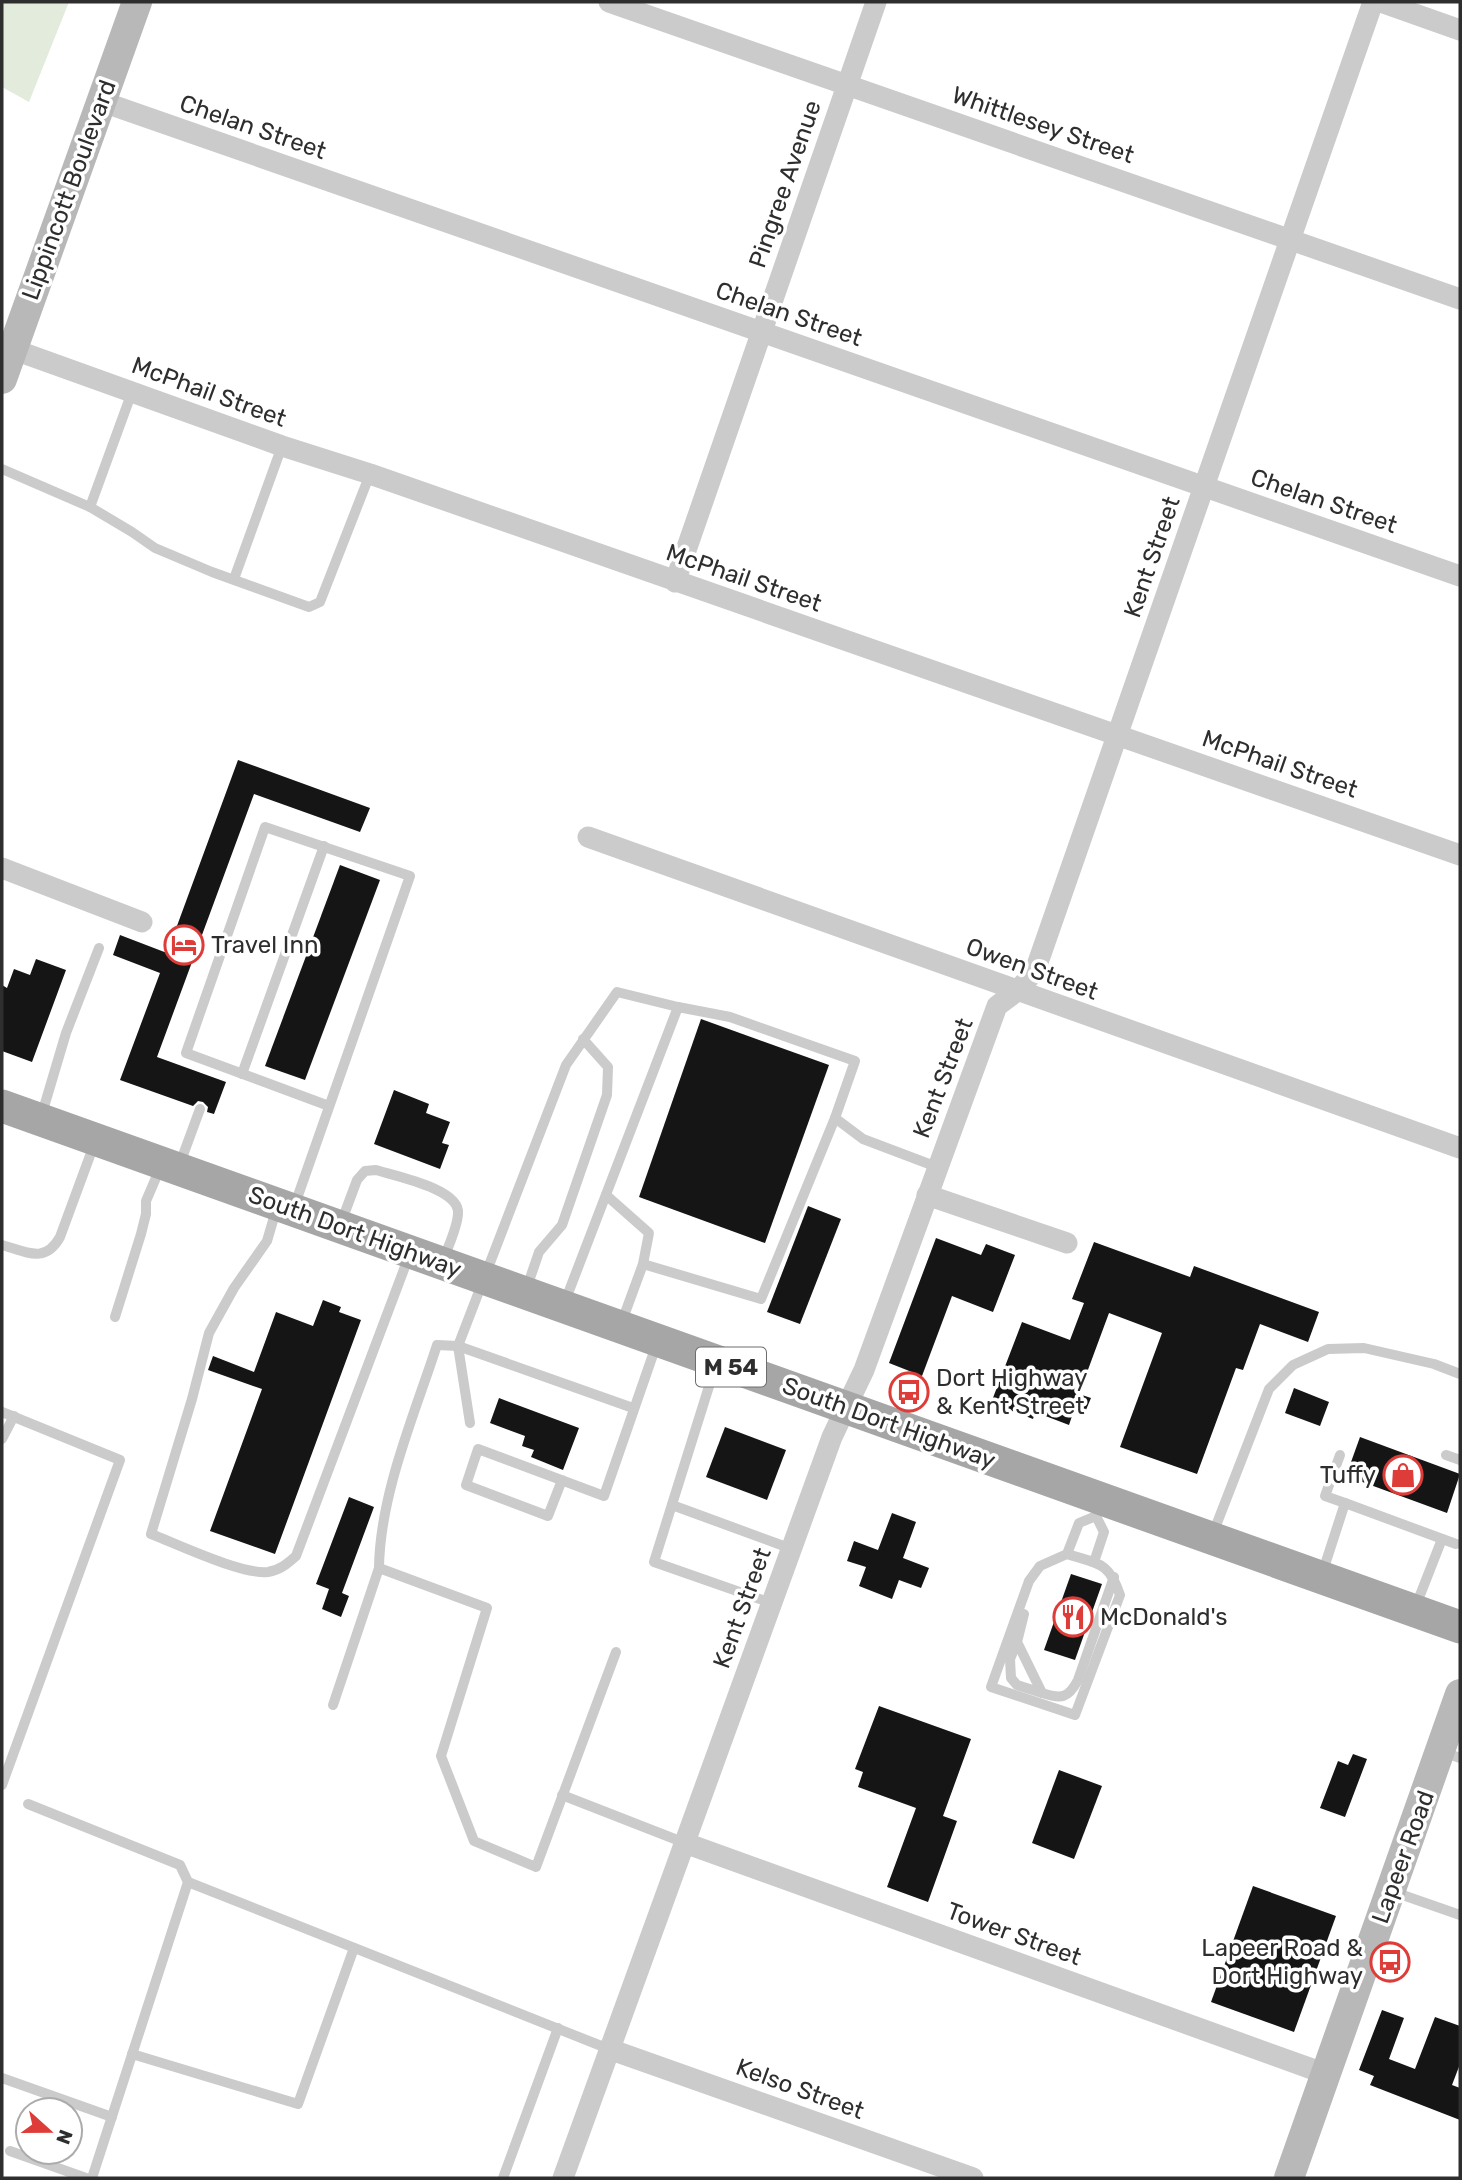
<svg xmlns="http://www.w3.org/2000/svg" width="1462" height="2180" font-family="Rubik,sans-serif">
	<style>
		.green { fill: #e3ebdd }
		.building { fill: #151515 }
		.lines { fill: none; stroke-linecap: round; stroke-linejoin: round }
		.lane { stroke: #cbcbcb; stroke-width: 10 }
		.street { stroke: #cbcbcb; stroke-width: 21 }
		.secondary { stroke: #b8b8b8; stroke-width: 30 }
		.primary { stroke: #a6a6a6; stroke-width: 33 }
		.labels { text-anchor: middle; stroke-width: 7; stroke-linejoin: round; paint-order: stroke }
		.shield { fill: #fff; stroke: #6d6d6d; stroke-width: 2 }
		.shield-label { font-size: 23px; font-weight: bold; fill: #2e2e2e }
		.street-label { font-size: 24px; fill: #2e2e2e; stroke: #fff }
		.poi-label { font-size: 24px; fill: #2e2e2e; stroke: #fff; text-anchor: start }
	</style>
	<rect width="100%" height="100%" fill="#fff"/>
	<!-- green -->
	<path class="green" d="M2,2H69L29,102L2,87Z"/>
	<!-- building -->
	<g class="building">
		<path d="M238,760L370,808L360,832L254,794L157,1057L226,1082L214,1114L207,1112L208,1107L203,1102L198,1101L193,1106L120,1080L160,973L113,955L120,935L167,953Z"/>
		<path d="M340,865L380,880L305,1080L265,1066Z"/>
		<path d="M36,959L66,970L32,1062L2,1051V985L7,988L14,969L30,975Z"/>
		<path d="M701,1019L829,1065L765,1243L639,1197Z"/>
		<path d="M394,1090L429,1104L426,1113L450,1122L442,1143L449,1145L440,1169L374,1144Z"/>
		<path d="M808,1206L841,1219L800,1324L767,1312Z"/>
		<path d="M936,1238L981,1255L986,1244L1015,1255L993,1312L952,1296L922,1376L889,1363Z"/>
		<path d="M1094,1242L1190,1277L1194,1266L1319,1312L1308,1342L1260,1324L1243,1370L1236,1368L1197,1474L1120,1447L1162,1333L1109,1313L1079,1394L1091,1398L1083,1417L1073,1413L1069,1425L1035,1412L1033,1419L991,1403L1022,1322L1070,1340L1084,1303L1072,1299Z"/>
		<path d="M323,1300L341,1307L339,1312L361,1320L275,1554L210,1531L262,1389L208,1370L213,1356L254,1372L276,1312L313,1326Z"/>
		<path d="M1294,1388L1329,1402L1320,1426L1285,1413Z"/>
		<path d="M499,1398L579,1428L563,1470L531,1457L534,1450L522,1446L525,1436L490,1423Z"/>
		<path d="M725,1427L786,1450L767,1500L706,1477Z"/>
		<path d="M1360,1437L1460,1474L1447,1513L1346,1476Z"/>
		<path d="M349,1497L374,1507L342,1593L349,1596L341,1617L322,1609L329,1589L316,1584Z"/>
		<path d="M892,1513L916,1522L903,1558L929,1568L921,1588L899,1580L892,1599L859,1586L866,1567L847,1561L854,1541L878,1550Z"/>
		<path d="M1071,1574L1102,1584L1075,1660L1044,1650Z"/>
		<path d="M879,1706L971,1739L943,1816L957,1821L928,1902L887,1887L916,1808L858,1787L863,1772L855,1769Z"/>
		<path d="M1353,1754L1367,1759L1345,1817L1320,1808L1338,1761L1348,1765Z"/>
		<path d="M1059,1770L1102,1786L1074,1859L1032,1843Z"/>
		<path d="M1253,1886L1336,1916L1294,2032L1211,2002Z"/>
		<path d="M1382,2010L1404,2018L1389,2059L1415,2069L1435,2017L1460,2026V2064L1452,2085L1460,2088V2120L1370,2085L1374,2076L1359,2070Z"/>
	</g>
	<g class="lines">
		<!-- lane -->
		<g class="lane">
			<path d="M2,469L90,507L132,392"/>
			<path d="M90,507L132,532L155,548L212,572L309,607L320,602L370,474"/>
			<path d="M234,579L282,446"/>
			<path d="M242,1074L324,846"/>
			<path d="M41,1117L66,1033L99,948"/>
			<path d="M179,1166L200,1109"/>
			<path d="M606,1195L649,1233L643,1264"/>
			<path d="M277,1207L267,1241L234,1288L209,1333L192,1399L151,1534C177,1544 242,1575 268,1572C280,1570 287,1564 296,1556L409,1256"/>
			<path d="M294,1207L410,876L265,827L186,1053L329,1106"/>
			<path d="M341,1223L357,1180L365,1171L376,1170C395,1176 461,1189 458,1214C457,1229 448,1246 443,1261"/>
			<path d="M2,1245C27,1252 45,1264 60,1237L95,1142"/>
			<path d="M526,1290L539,1252L562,1225L607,1095L608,1067L583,1039"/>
			<path d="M564,1304L678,1007L730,1017L855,1061L835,1118L863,1139L937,1167"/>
			<path d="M115,1317L141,1234L146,1214V1201L161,1166"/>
			<path d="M621,1324L643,1264L761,1299L835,1118"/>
			<path d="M716,1364L654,1562L771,1603"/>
			<path d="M2,1412L120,1460L2,1785"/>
			<path d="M470,1423L458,1346L566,1065L617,992L678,1007"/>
			<path d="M2,1439L14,1416"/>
			<path d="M1340,1455L1325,1496L1345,1503"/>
			<path d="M1446,1455L1460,1460"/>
			<path d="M562,1480L548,1516L466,1485L478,1449L604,1496L657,1343"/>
			<path d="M672,1505L792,1549"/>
			<path d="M1212,1536L1269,1389L1293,1365L1328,1349L1364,1348L1434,1364L1460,1374"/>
			<path d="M1067,1554C1099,1564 1109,1562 1120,1595L1075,1715L991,1687L1029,1581L1040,1566L1067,1554L1079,1523L1096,1516"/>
			<path d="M1094,1562L1104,1532L1096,1516L1097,1513"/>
			<path d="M1322,1574L1345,1503L1456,1544"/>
			<path d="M1415,1608L1442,1539"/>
			<path d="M1024,1614L1017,1642L1042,1693C1061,1699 1068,1699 1078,1680L1114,1577"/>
			<path d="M1017,1642L1010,1659L1011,1678L1017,1685L1042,1693"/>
			<path d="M616,1652L536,1867L474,1841L441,1756L487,1608L379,1568C380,1494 414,1416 437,1345L458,1346L633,1408"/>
			<path d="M333,1705L379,1568"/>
			<path d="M1443,1752L1460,1758"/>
			<path d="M562,1795L685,1843"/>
			<path d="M28,1804L180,1865L188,1882"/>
			<path d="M1394,1892L1460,1915"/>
			<path d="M132,2054L298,2104L354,1948"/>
			<path d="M2,2078L112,2117"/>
			<path d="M10,2151L86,2178"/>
			<path d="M92,2178L188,1882L609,2049"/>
			<path d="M503,2178L558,2028"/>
		</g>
		<!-- street -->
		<g class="street">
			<path d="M609,2L1460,299"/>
			<path d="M1381,2L1460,30"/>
			<path d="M100,101L1460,576"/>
			<path d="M12,349L282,446L370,474L1460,855"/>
			<path d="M675,582L876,2"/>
			<path d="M588,837L1460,1148"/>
			<path d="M2,868L142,922"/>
			<path d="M927,1195L1067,1243"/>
			<path d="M685,1843L1326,2074"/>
			<path d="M609,2049L973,2178"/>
			<path d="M563,2178L832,1437L864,1370L997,1006L1017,991L1035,971L1373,2"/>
		</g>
		<!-- secondary -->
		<g class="secondary">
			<path d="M2,379L137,2"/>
			<path d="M1289,2178L1460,1694"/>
		</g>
		<!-- primary -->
		<path class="primary" d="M2,1106L1460,1627"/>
	</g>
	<!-- icons -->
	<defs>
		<g id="hotel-ring" transform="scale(2.0125)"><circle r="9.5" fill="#fff" stroke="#de3c38" stroke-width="1.5"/><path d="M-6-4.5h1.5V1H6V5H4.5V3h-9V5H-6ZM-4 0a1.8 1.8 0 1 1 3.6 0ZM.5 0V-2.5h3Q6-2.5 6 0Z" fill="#de3c38"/></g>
		<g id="bus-ring" transform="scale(2.0125)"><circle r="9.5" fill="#fff" stroke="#de3c38" stroke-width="1.5"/><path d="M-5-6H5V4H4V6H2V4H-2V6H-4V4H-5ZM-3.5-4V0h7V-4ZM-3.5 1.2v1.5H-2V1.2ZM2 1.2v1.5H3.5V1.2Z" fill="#de3c38"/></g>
		<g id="shop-ring" transform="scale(2.0125)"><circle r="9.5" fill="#fff" stroke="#de3c38" stroke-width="1.5"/><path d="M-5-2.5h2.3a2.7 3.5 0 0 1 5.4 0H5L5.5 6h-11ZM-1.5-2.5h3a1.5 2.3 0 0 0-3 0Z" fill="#de3c38"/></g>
		<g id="restaurant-ring" transform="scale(2.0125)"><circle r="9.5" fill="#fff" stroke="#de3c38" stroke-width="1.5"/><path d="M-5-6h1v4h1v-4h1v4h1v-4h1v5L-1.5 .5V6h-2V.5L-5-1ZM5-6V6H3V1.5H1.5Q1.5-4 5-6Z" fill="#de3c38"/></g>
	</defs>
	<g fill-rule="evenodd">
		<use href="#hotel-ring" x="184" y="945"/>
		<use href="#bus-ring" x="909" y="1392"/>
		<use href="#shop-ring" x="1403" y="1475"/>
		<use href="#restaurant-ring" x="1073" y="1617"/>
		<use href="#bus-ring" x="1390" y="1962"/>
	</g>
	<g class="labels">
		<!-- shield labels -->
		<rect class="shield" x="696" y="1347.5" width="70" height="39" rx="5"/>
		<g class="shield-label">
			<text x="731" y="1375">M 54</text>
		</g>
		<!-- street labels -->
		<g class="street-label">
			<text transform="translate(1043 125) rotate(19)" y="8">Whittlesey Street</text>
			<text transform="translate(253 127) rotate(19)" y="8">Chelan Street</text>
			<text transform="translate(785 184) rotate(-71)" y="8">Pingree Avenue</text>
			<text transform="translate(69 190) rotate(-70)" y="8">Lippincott Boulevard</text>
			<text transform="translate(789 314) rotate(19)" y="8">Chelan Street</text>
			<text transform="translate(209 392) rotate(20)" y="8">McPhail Street</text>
			<text transform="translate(1324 501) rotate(19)" y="8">Chelan Street</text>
			<text transform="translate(1152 557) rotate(-71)" y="8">Kent Street</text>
			<text transform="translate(744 578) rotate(19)" y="8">McPhail Street</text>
			<text transform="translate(1280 764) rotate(19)" y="8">McPhail Street</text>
			<text transform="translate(1032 969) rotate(20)" y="8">Owen Street</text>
			<text transform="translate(943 1078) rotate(-69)" y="8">Kent Street</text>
			<text transform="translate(355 1232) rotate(20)" y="8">South Dort Highway</text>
			<text transform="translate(889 1423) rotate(20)" y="8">South Dort Highway</text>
			<text transform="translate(742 1608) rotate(-70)" y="8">Kent Street</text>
			<text transform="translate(1403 1857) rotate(-70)" y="8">Lapeer Road</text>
			<text transform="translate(1014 1934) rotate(20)" y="8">Tower Street</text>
			<text transform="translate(800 2089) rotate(20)" y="8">Kelso Street</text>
		</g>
		<!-- poi labels -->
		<g class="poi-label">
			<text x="211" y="953">Travel Inn</text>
			<text x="936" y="1386">Dort Highway<tspan x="936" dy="28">&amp; Kent Street</tspan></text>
			<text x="1376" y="1483" text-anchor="end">Tuffy</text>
			<text x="1100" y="1625">McDonald's</text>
			<text x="1363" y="1956" text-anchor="end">Lapeer Road &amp;<tspan x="1363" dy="28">Dort Highway</tspan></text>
		</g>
	</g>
	<!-- border -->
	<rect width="1462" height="2180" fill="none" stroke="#2e2e2e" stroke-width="7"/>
	<!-- north arrow -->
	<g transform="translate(49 2131) rotate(111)"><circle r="33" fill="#ffffff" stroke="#ababab" stroke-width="2"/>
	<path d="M0-5L12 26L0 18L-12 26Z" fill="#de3c38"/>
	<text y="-10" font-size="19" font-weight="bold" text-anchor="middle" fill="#2e2e2e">N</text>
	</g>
</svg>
